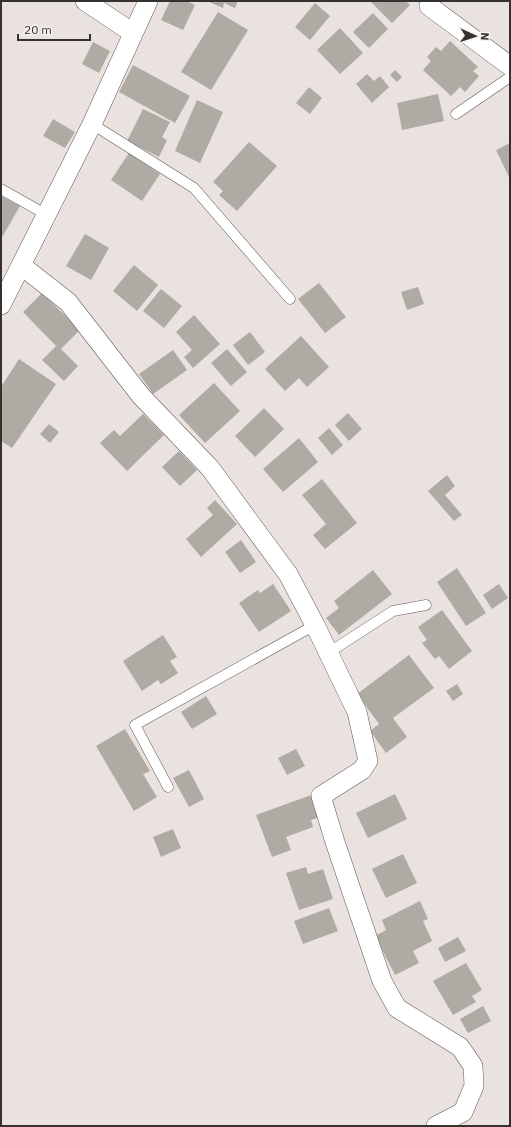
<svg xmlns="http://www.w3.org/2000/svg" width="511" height="1127" font-family="'IBM Plex Sans',sans-serif">
	<style>
		.building { fill: #b0aaa5 }
		.lines { fill: none; stroke-linecap: round; stroke-linejoin: round }
		.lane-casing { stroke: #615b57; stroke-width: 11 }
		.street-casing { stroke: #615b57; stroke-width: 20 }
		.lane { stroke: #fff; stroke-width: 10 }
		.street { stroke: #fff; stroke-width: 19 }
	</style>
	<rect width="100%" height="100%" fill="#e9e2de"/>
	<!-- building -->
	<g class="building">
		<path d="M170,1H187L195,5L183,30L161,20Z"/>
		<path d="M207,1H238L235,8L224,3L223,8Z"/>
		<path d="M370,1H406L410,5L392,23Z"/>
		<path d="M315,3L330,16L310,40L295,27Z"/>
		<path d="M218,12L248,30L211,90L181,72Z"/>
		<path d="M373,13L388,29L369,48L353,32Z"/>
		<path d="M340,28L363,53L340,74L317,50Z"/>
		<path d="M450,41L478,67L473,71L479,76L465,92L460,87L451,96L423,70L431,61L427,57L436,47L441,51Z"/>
		<path d="M93,42L110,51L99,73L82,64Z"/>
		<path d="M133,65L190,96L175,123L119,92Z"/>
		<path d="M395,70L402,77L397,82L390,75Z"/>
		<path d="M367,74L374,81L380,76L389,87L372,103L356,84Z"/>
		<path d="M309,87L322,98L310,114L296,103Z"/>
		<path d="M438,94L444,121L402,130L397,103Z"/>
		<path d="M197,100L223,112L200,163L175,151Z"/>
		<path d="M143,109L170,122L162,137L167,140L159,157L127,141Z"/>
		<path d="M53,119L75,132L65,148L43,136Z"/>
		<path d="M249,142L277,166L237,211L219,195L223,191L213,182Z"/>
		<path d="M510,143V179L496,150Z"/>
		<path d="M129,153L160,174L142,201L111,180Z"/>
		<path d="M1,196L20,206L1,239Z"/>
		<path d="M85,234L109,248L91,280L66,266Z"/>
		<path d="M134,265L158,285L137,311L113,291Z"/>
		<path d="M319,283L346,317L325,333L298,299Z"/>
		<path d="M418,287L424,304L407,310L401,292Z"/>
		<path d="M161,289L182,306L164,328L143,311Z"/>
		<path d="M42,293L80,330L61,349L78,366L64,381L42,360L56,346L23,312Z"/>
		<path d="M194,315L220,344L193,368L184,357L192,350L176,332Z"/>
		<path d="M250,332L265,352L248,365L233,345Z"/>
		<path d="M301,336L329,367L307,387L299,378L285,391L265,369Z"/>
		<path d="M227,349L247,372L231,386L211,363Z"/>
		<path d="M173,350L187,370L153,394L139,374Z"/>
		<path d="M19,359L56,384L12,448L1,441V387Z"/>
		<path d="M214,383L240,411L205,443L179,415Z"/>
		<path d="M264,408L284,429L255,457L235,436Z"/>
		<path d="M348,413L362,429L349,441L335,425Z"/>
		<path d="M143,414L164,435L127,471L100,443L114,430L120,436Z"/>
		<path d="M49,424L59,432L50,443L40,434Z"/>
		<path d="M329,428L343,445L332,455L318,438Z"/>
		<path d="M299,438L318,462L283,492L263,469Z"/>
		<path d="M179,451L197,470L180,486L162,467Z"/>
		<path d="M447,475L455,486L445,495L462,515L454,521L428,491Z"/>
		<path d="M322,479L357,523L325,549L313,535L326,524L302,495Z"/>
		<path d="M215,500L237,524L201,557L186,539L213,515L207,508Z"/>
		<path d="M241,540L256,562L240,573L225,552Z"/>
		<path d="M457,568L486,613L466,626L437,582Z"/>
		<path d="M373,570L392,594L339,635L326,618L339,608L334,601Z"/>
		<path d="M273,584L291,611L259,632L239,603L258,590L260,593Z"/>
		<path d="M499,584L508,598L492,609L483,595Z"/>
		<path d="M442,610L472,651L449,669L439,656L435,659L422,643L427,640L418,627Z"/>
		<path d="M163,635L177,657L170,661L178,673L161,684L158,680L142,691L123,661Z"/>
		<path d="M409,655L434,688L393,718L407,737L386,753L370,731L379,724L357,694Z"/>
		<path d="M457,684L463,694L453,701L446,691Z"/>
		<path d="M206,696L217,714L192,729L181,712Z"/>
		<path d="M125,729L150,771L143,774L157,797L134,811L96,746Z"/>
		<path d="M296,749L305,766L287,775L278,758Z"/>
		<path d="M189,770L204,799L189,807L173,778Z"/>
		<path d="M395,794L407,819L368,838L356,813Z"/>
		<path d="M311,795L320,817L311,820L313,827L286,837L291,850L272,857L256,815Z"/>
		<path d="M173,829L181,848L161,857L153,837Z"/>
		<path d="M403,854L417,883L386,898L372,869Z"/>
		<path d="M306,867L308,874L323,869L333,899L299,910L286,873Z"/>
		<path d="M420,901L428,919L423,921L432,941L413,951L419,963L395,975L375,936L386,930L382,920Z"/>
		<path d="M329,908L338,931L303,944L294,921Z"/>
		<path d="M458,937L466,951L445,962L438,948Z"/>
		<path d="M466,963L482,990L472,996L476,1002L453,1015L433,981Z"/>
		<path d="M483,1006L491,1021L468,1033L460,1019Z"/>
	</g>
	<g class="lines">
		<!-- lane casing -->
		<g class="lane-casing">
			<g id="lane">
				<path d="M456,114L510,77"/>
				<path d="M92,124L194,188L290,299"/>
				<path d="M1,189L47,215"/>
				<path d="M328,653L393,611L426,605"/>
				<path d="M168,787L135,725L315,625"/>
			</g>
		</g>
		<!-- street casing -->
		<g class="street-casing">
			<g id="street">
				<path d="M85,1L133,33"/>
				<path d="M429,6L510,66"/>
				<path d="M22,266L68,302L141,396L210,468L288,574L315,625L357,712L368,761L362,770L321,796L335,842L382,981L397,1008L460,1047L473,1066L474,1086L463,1112L436,1126"/>
				<path d="M1,305L92,124L148,1"/>
			</g>
		</g>
		<!-- lane -->
		<use href="#lane" class="lane"/>
		<!-- street -->
		<use href="#street" class="street"/>
	</g>
	<!-- border -->
	<rect width="511" height="1127" fill="none" stroke="#34312f" stroke-width="4"/>
	<!-- north arrow -->
	<g transform="translate(475 36) rotate(93)" stroke="#f7f0eb" stroke-width="3" paint-order="stroke">
	<path d="M0-3L7 15L0 10L-7 15Z" fill="#34312f"/>
	<text y="-6" font-size="11" font-weight="bold" text-anchor="middle" fill="#34312f">N</text>
	</g>
	<!-- scale -->
	<path d="M18 34v6h72v-6" fill="none" stroke="#34312f" stroke-width="2"/>
	<text x="24" y="34" font-size="12" fill="#34312f" stroke="#f7f0eb" stroke-width="3" paint-order="stroke">20 m</text>
</svg>
